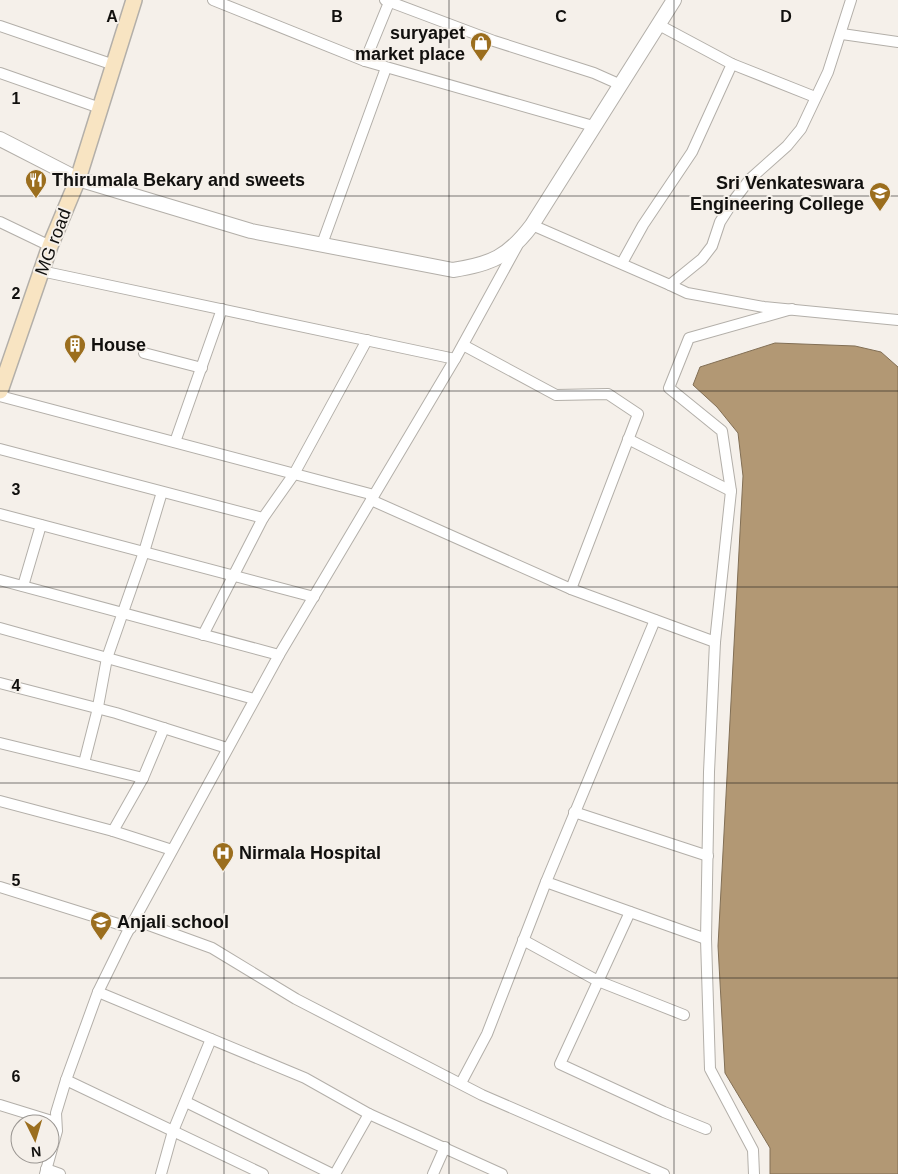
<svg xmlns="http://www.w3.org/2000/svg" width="898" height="1174" font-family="Arial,sans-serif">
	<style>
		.water { fill: #b29874; stroke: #826f55 }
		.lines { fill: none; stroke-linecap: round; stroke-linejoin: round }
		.minor-casing { stroke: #b3afa9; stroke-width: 12 }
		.tertiary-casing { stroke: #b3afa9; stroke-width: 16 }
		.secondary-casing { stroke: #b3afa9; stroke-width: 18 }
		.minor { stroke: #fff; stroke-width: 10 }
		.tertiary { stroke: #fff; stroke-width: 14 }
		.secondary { stroke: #f8e4c2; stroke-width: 15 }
		.grid { fill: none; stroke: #11100e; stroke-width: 1; stroke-opacity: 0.55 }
		.labels { text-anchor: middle; stroke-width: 4; stroke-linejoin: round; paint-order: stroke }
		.poi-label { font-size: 18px; font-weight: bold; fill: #11100e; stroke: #f5f0ea; text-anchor: start }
		.street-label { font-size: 18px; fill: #11100e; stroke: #f5f0ea }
		.grid-label { font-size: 16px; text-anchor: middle; font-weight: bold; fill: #11100e; stroke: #f5f0ea; stroke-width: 4; stroke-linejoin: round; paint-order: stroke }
	</style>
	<rect width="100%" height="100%" fill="#f5f0ea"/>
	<!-- water -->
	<path class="water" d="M775,343L855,346L881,352L898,367V1174H770V1148L725,1073L718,946L743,476L738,433L717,407L693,385L700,367Z"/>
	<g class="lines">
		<!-- minor casing -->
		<g class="minor-casing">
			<g id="minor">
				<path d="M213,0L365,61"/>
				<path d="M385,0L494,41L594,73L621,85"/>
				<path d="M390,0L365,61L593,126"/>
				<path d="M659,25L732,64L815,97"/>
				<path d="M0,26L114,65"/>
				<path d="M842,34L898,42"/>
				<path d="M0,73L100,108"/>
				<path d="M0,222L50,246"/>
				<path d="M532,225L670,285L702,259L712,246L720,222L734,200L750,179L787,146L801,129L828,72L851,0"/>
				<path d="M322,244L386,68"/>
				<path d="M622,263L643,225L692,152L732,64"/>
				<path d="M41,271L455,359"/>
				<path d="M670,285L687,293L764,307L898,320"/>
				<path d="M144,353L202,368"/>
				<path d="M0,396L374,495"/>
				<path d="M628,439L731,491"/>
				<path d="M175,442L222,309"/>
				<path d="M0,449L263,518L203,635"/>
				<path d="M371,500L571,589L638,414L608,394L556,395L463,345"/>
				<path d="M0,514L314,597"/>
				<path d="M263,518L294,474L367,340"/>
				<path d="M0,580L279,655"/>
				<path d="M23,586L41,525"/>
				<path d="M571,589L715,642L731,491L722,431L669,388L689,338L792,309"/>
				<path d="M655,620L546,882L706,939L709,772L715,642"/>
				<path d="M0,628L254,699"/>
				<path d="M0,683L116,713L227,748"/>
				<path d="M0,743L143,778L164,728"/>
				<path d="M84,763L97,712L107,658L144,552L162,492"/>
				<path d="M143,778L113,831L172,850"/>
				<path d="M0,801L113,831"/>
				<path d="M574,812L708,856"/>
				<path d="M0,887L131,928"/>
				<path d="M630,912L560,1064L664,1112L706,1129"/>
				<path d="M135,920L212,948L296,999L482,1095L664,1174"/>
				<path d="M706,939L710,1069L753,1150L754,1174"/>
				<path d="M523,940L598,981L684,1015"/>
				<path d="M98,992L305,1078L369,1114L502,1174"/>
				<path d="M66,1080L263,1174"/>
				<path d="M461,1083L487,1034L546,882"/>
				<path d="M186,1102L332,1174"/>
				<path d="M0,1105L55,1122"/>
				<path d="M46,1169L60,1174"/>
				<path d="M45,1174L57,1131L56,1113L66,1080L98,992L126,935L279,655L455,359L517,246"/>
				<path d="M161,1174L173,1131L211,1039"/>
				<path d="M335,1174L369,1114"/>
				<path d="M433,1174L445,1147"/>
			</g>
		</g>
		<!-- tertiary casing -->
		<g class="tertiary-casing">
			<path id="tertiary" d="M0,139L78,179L251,231L453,270C491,264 508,257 532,225L674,0"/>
		</g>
		<!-- secondary casing -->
		<g class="secondary-casing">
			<path id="secondary" d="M0,391L50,246L78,179L134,0"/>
		</g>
		<!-- minor -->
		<use href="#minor" class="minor"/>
		<!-- tertiary -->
		<use href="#tertiary" class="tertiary"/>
		<!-- secondary -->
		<use href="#secondary" class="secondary"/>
	</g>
	<!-- grid -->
	<path class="grid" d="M224,0V1174M449,0V1174M674,0V1174M0,196H898M0,391H898M0,587H898M0,783H898M0,978H898"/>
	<!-- icons -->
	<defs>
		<g id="shop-pin" transform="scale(1.125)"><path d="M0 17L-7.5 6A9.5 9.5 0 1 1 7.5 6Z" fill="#9b6e1e" stroke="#f5f0ea"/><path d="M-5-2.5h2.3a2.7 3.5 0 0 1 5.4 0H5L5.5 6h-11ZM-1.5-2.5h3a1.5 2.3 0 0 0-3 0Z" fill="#fff"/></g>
		<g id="restaurant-pin" transform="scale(1.125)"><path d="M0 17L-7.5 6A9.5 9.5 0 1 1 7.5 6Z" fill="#9b6e1e" stroke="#f5f0ea"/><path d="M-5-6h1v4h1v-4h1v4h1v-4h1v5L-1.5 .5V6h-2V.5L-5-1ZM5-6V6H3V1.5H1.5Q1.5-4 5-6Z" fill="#fff"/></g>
		<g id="university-pin" transform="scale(1.125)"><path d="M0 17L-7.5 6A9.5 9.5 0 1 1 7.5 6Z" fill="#9b6e1e" stroke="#f5f0ea"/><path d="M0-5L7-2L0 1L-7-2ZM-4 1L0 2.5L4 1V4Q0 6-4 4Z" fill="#fff"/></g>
		<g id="building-pin" transform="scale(1.125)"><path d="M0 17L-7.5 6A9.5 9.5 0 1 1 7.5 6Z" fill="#9b6e1e" stroke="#f5f0ea"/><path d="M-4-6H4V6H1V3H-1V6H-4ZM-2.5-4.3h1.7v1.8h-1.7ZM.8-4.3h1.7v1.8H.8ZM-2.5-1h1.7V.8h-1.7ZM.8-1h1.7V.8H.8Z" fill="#fff"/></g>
		<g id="hospital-pin" transform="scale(1.125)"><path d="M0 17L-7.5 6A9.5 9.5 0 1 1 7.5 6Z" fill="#9b6e1e" stroke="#f5f0ea"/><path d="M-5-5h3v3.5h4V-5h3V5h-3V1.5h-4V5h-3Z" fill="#fff"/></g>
	</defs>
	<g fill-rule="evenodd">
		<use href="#shop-pin" x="481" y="43"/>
		<use href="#restaurant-pin" x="36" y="180"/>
		<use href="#university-pin" x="880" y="193"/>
		<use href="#building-pin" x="75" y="345"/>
		<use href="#hospital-pin" x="223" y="853"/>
		<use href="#university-pin" x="101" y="922"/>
	</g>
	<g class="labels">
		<!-- poi labels -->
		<g class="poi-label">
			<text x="465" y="39" text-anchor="end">suryapet<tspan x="465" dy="21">market place</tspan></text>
			<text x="52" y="186">Thirumala Bekary and sweets</text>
			<text x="864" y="189" text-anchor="end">Sri Venkateswara<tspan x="864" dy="21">Engineering College</tspan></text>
			<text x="91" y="351">House</text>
			<text x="239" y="859">Nirmala Hospital</text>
			<text x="117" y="928">Anjali school</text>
		</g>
		<!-- street labels -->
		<g class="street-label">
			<text transform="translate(53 242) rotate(-69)" y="6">MG road</text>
		</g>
	</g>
	<g class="grid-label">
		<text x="112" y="22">A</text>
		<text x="337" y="22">B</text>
		<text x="561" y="22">C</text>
		<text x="786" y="22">D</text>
		<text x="16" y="104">1</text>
		<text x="16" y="299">2</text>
		<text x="16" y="495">3</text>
		<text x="16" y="691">4</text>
		<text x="16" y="886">5</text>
		<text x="16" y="1082">6</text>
	</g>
	<!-- north arrow -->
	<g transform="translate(35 1139) rotate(175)"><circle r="24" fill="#f5f0ea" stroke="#9a9692"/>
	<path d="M0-4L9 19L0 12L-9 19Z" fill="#9b6e1e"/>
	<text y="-8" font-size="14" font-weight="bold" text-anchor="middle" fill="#11100e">N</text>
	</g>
</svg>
